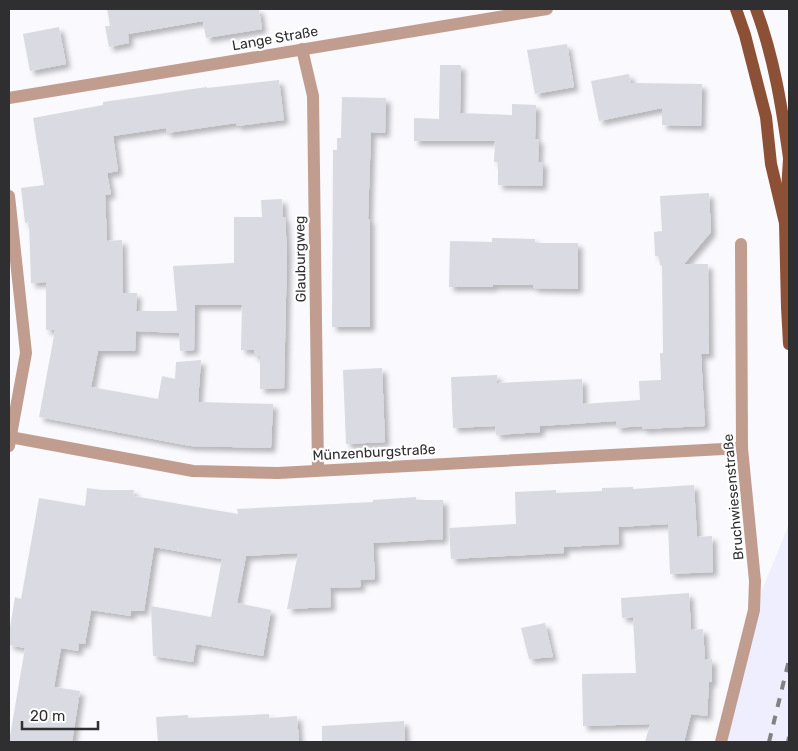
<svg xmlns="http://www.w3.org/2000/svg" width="798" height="751" font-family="Rubik,sans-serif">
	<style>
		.built { fill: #efeefe }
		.building { fill: #dadae2; filter: url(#shadow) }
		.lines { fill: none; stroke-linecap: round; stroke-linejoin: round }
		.minor { stroke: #c09d8f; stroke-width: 12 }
		.major { stroke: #8b5036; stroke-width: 12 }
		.rail { stroke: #828286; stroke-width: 4; stroke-dasharray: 9 9; stroke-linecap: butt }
		.labels { text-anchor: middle; stroke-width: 4.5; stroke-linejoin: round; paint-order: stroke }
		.street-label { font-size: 14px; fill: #2f2f32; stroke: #fff }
	</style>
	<defs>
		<filter id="shadow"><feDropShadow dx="4.5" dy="4.5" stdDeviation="2.5" flood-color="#0004"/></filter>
	</defs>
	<rect width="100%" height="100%" fill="#f9f9fe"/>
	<!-- built -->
	<path class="built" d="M789,524V742H721L754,610Z"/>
	<!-- building -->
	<g class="building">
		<path d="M107,9H259L262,29L206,38L203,21L128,34L129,43L109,47L105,26H110Z"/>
		<path d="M59,27L66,64L30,71L23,34Z"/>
		<path d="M567,44L574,87L535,94L527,50Z"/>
		<path d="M440,65H461L460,113L512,115V104L536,105L535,139H539L538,162H543L542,186L498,185V162H494L495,141H414V118L439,119Z"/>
		<path d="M629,74L631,83L702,84L701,126L662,125V108L599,121L591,81Z"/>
		<path d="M279,80L284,120L237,126L236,123L167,133L166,128L113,136L118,171L107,173L111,194L105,195L107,241L122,240L123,293H137L136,311H177L173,266L234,263V217H262L261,200L282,199L283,217H285L287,253L284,388L260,389V356H254V350H241L242,305H195L194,350L180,351L179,333L136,331L135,351H98L91,387L158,399L162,376L175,379L176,362L201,360L198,402L273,404L271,448L190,446L39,417L55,330H46V282L31,283L29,222L25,223L21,188L44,185L33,118L103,105V102L207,87V88Z"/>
		<path d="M342,97L386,98L385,133L371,132L368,219H370V327H332L333,150H337V138H341Z"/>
		<path d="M709,193L711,232L684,264H708L709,354H701L705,426L642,429V426L616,428V421L540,426V432L496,435L495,426L453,428L451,377L497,375V383L582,379L583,404L640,400L639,381L661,380L660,353H663L662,266L660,265V256H655L654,232L662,231L660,196Z"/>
		<path d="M492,238L535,239V243H578V289L533,288V285H493V287H449L450,241L492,242Z"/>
		<path d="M382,368L385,442L346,444L343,370Z"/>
		<path d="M694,485L697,537L712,536L713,572L670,574L668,524L618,527L619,544L564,547V553L451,559L449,528L516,524L515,492L556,490V493L602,491V488L633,487V489Z"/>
		<path d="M87,488L102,490H134L133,496L238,514L237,509L373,502V500L416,497V500H443V539L373,543L375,579L360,580L361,587L330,588L331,607L287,609L298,553L246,556L237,603L271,610L263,656L196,644L193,662L153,656L151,606L211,617L222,559L154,547L144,611H131V616L91,610L85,644L79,643L78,651L61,648L54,687L80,691L72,742H9L25,648L9,645V634L15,597L21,599L39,498L85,506Z"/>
		<path d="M689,593L691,630L703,629L705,660L712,659V682H709L707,716L691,714L684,742H645L650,724L583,726L582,674L636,673L633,617L622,618L621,598Z"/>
		<path d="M545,623L553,657L529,659L521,628Z"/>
		<path d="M269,714V718L297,716L299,742H158L156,717L188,715V718Z"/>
		<path d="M404,721L405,742H322V726Z"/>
	</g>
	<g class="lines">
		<!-- minor -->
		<g class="minor">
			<path d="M302,49L313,96L318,470"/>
			<path d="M9,98L547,9"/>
			<path d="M9,196L26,353L9,446"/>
			<path d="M10,437L193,471L278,473L742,448"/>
			<path d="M721,742L754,610L755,581L742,448L741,244"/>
		</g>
		<!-- major -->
		<g class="major">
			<path d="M736,9L745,35L766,117L771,164L785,223"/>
			<path d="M756,9C774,57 782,108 789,158"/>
			<path d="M789,159L785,223L787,307L789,344"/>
		</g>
		<!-- rail -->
		<g class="rail">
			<path d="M769,742L789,660"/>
			<path d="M788,742L789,737"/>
		</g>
	</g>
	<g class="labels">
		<!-- street labels -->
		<g class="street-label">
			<text transform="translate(275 38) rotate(-10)" y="5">Lange Straße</text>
			<text transform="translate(300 259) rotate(-91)" y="5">Glauburgweg</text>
			<text transform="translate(374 452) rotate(-3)" y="5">Münzenburgstraße</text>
			<text transform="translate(733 497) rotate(-95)" y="5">Bruchwiesenstraße</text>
		</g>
	</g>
	<!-- border -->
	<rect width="798" height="751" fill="none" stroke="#2f2f32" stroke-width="20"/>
	<!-- scale -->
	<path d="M22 721v8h76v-8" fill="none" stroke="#2f2f32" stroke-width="2.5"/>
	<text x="30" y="721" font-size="15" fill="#2f2f32" stroke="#ffffff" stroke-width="4" paint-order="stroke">20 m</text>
</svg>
